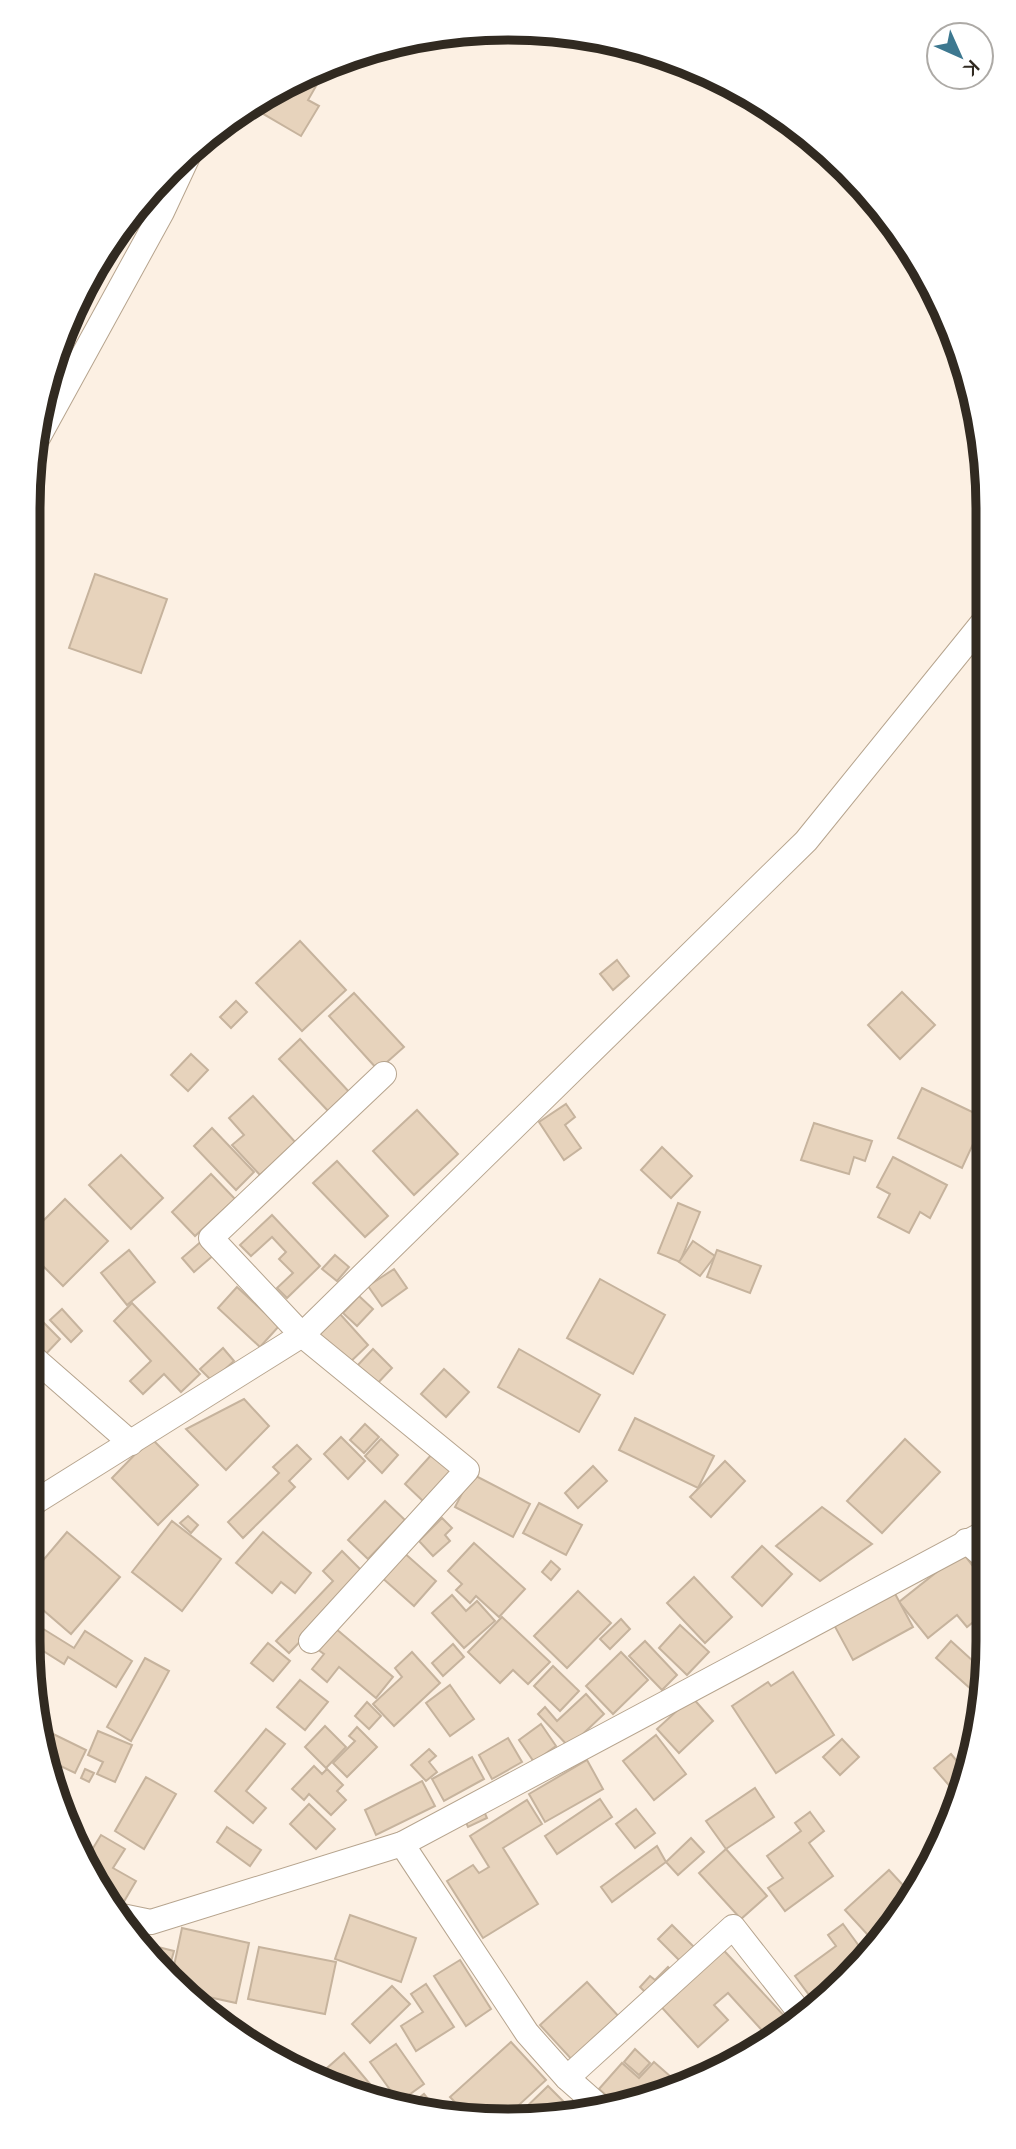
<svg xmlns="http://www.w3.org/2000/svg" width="1016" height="2149" font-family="'Nunito Sans',sans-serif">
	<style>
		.building { fill: #e7d3bc; stroke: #c6b39d; stroke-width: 2 }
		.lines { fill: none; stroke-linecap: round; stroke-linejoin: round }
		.minor-casing { stroke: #b6a48e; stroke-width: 26 }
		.minor { stroke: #fff; stroke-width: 24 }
		.rim { fill: none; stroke: #312a21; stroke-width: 9 }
	</style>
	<rect width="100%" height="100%" fill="#fcf0e3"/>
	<!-- building -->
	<g class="building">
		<path d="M317,68L324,72L308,100L319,106L301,136L248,105Z"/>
		<path d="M95,574L167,599L141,673L69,648Z"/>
		<path d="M300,941L346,990L302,1031L256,983Z"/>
		<path d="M617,960L629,976L613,990L600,974Z"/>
		<path d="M902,992L935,1025L900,1059L868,1025Z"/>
		<path d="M354,993L404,1047L378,1070L329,1016Z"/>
		<path d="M236,1001L247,1012L231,1028L220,1017Z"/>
		<path d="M300,1039L351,1094L330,1113L279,1059Z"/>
		<path d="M191,1054L208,1070L188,1091L171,1075Z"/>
		<path d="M922,1088L985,1118L962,1168L898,1138Z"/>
		<path d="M253,1096L296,1143L260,1175L232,1145L244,1135L229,1118Z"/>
		<path d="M566,1104L575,1117L565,1125L581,1148L564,1160L539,1122Z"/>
		<path d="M417,1110L458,1154L414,1195L373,1151Z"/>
		<path d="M814,1123L872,1141L865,1161L854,1157L849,1174L801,1160Z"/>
		<path d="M212,1128L254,1172L236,1190L194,1146Z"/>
		<path d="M662,1147L692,1176L671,1198L641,1170Z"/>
		<path d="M121,1155L163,1198L131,1229L89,1185Z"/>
		<path d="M893,1157L947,1185L930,1218L920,1212L909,1233L878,1217L890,1194L877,1187Z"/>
		<path d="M337,1161L388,1216L365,1237L313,1183Z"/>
		<path d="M211,1174L235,1199L195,1236L172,1212Z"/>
		<path d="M65,1199L108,1241L63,1286L28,1251V1236Z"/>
		<path d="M678,1203L700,1212L680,1262L658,1253Z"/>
		<path d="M272,1215L320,1266L287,1298L277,1288L293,1273L279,1259L286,1252L272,1237L251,1256L240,1245Z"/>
		<path d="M203,1240L215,1254L194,1272L182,1258Z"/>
		<path d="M693,1241L715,1256L700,1276L679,1262Z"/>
		<path d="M129,1250L155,1282L127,1305L101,1273Z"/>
		<path d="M717,1250L761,1266L750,1293L707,1277Z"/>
		<path d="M335,1255L349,1267L337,1281L322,1269Z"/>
		<path d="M28,1266L39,1276L28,1290Z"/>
		<path d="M394,1269L407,1288L382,1306L368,1286Z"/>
		<path d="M600,1279L665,1315L633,1374L567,1338Z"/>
		<path d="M237,1287L279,1326L260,1347L218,1308Z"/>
		<path d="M359,1296L373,1309L357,1326L343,1313Z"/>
		<path d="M132,1303L200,1374L181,1392L164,1374L143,1394L130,1381L151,1361L114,1321Z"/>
		<path d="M28,1307L60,1339L42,1358L28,1344Z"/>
		<path d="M62,1309L82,1331L71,1342L50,1320Z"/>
		<path d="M340,1314L368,1345L345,1367L317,1337Z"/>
		<path d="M223,1348L234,1361L212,1381L200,1369Z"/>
		<path d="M373,1349L392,1368L375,1386L356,1367Z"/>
		<path d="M519,1349L600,1395L579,1432L498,1387Z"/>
		<path d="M444,1369L469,1392L446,1417L421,1394Z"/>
		<path d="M244,1399L269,1426L226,1470L186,1429Z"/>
		<path d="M635,1418L714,1456L698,1488L619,1450Z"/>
		<path d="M365,1424L379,1437L364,1453L350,1440Z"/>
		<path d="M341,1437L365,1461L348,1479L324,1454Z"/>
		<path d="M151,1438L198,1485L158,1525L112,1478Z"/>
		<path d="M381,1439L398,1455L382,1473L365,1456Z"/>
		<path d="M905,1439L940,1472L882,1533L847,1501Z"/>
		<path d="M297,1445L311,1459L289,1481L295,1487L243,1538L228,1522L279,1473L273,1467Z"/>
		<path d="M433,1453L452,1470L424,1502L405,1484Z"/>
		<path d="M725,1461L745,1481L711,1517L690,1497Z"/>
		<path d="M593,1466L607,1481L578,1508L565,1493Z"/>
		<path d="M472,1474L530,1504L513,1537L455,1507Z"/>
		<path d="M385,1501L405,1520L368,1559L348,1540Z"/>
		<path d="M539,1503L582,1525L566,1555L523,1533Z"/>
		<path d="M822,1507L872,1544L820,1581L776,1546Z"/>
		<path d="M188,1516L198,1525L191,1533L180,1523Z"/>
		<path d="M442,1518L452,1528L445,1535L450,1541L433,1556L419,1541Z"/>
		<path d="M172,1521L221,1559L182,1611L132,1572Z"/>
		<path d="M67,1532L120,1577L71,1634L28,1597V1578Z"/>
		<path d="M263,1532L311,1573L295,1593L281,1582L272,1593L236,1563Z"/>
		<path d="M474,1543L525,1589L499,1617L476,1596L470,1603L456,1590L462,1584L448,1571Z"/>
		<path d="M762,1546L792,1574L762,1606L732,1577Z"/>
		<path d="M342,1551L365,1574L289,1653L276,1641L333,1581L323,1571Z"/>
		<path d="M402,1551L436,1581L414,1606L380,1576Z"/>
		<path d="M962,1552L988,1586V1610L967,1627L957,1615L928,1638L899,1602Z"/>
		<path d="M551,1561L560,1569L551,1580L542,1572Z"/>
		<path d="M694,1577L732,1617L705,1643L667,1603Z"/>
		<path d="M893,1590L913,1627L853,1660L833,1623Z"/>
		<path d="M578,1591L611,1623L567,1668L534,1636Z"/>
		<path d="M452,1595L466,1611L477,1601L495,1621L464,1648L432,1613Z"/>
		<path d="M502,1617L550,1662L528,1684L513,1670L500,1683L468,1652Z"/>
		<path d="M621,1619L630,1629L610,1649L600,1639Z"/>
		<path d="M32,1622L74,1648L85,1631L132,1661L116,1687L68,1657L64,1664L37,1647L41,1642L28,1634V1629Z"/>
		<path d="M680,1625L709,1652L687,1675L659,1648Z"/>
		<path d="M335,1628L393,1677L376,1698L339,1667L327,1682L312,1669L324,1654L317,1649Z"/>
		<path d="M28,1639L35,1643L30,1652L28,1641Z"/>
		<path d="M645,1641L677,1675L662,1690L629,1656Z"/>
		<path d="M951,1641L985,1672V1676L972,1690L936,1658Z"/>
		<path d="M268,1643L290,1661L273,1681L251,1663Z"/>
		<path d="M453,1644L464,1657L443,1676L432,1663Z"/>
		<path d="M412,1652L440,1683L394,1726L373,1704L402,1677L395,1668Z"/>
		<path d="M621,1652L648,1680L613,1714L586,1686Z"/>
		<path d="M145,1658L169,1671L131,1741L107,1727Z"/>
		<path d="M553,1666L579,1691L560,1711L534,1686Z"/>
		<path d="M793,1672L834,1735L776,1773L732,1706L768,1682L771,1686Z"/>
		<path d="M300,1680L328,1702L305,1730L277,1707Z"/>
		<path d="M450,1685L474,1719L450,1736L426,1703Z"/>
		<path d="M586,1694L604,1714L569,1747L538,1714L545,1707L557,1721Z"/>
		<path d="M692,1697L713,1721L679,1753L657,1729Z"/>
		<path d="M367,1702L381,1716L369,1729L355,1716Z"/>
		<path d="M541,1724L556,1746L534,1762L519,1740Z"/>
		<path d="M325,1726L346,1747L326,1768L305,1747Z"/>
		<path d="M357,1727L377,1747L347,1777L333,1763L355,1741L349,1736Z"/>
		<path d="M43,1729L86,1750L75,1773L48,1760Z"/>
		<path d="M266,1729L285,1744L246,1791L266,1808L253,1823L215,1791Z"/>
		<path d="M98,1731L132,1745L115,1782L97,1774L103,1762L88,1755Z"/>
		<path d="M656,1735L686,1774L654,1800L623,1761Z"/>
		<path d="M508,1738L522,1762L492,1779L479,1755Z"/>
		<path d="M842,1739L859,1757L840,1775L823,1757Z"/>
		<path d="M429,1749L436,1756L429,1762L437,1772L426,1781L411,1765Z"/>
		<path d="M951,1754L967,1773L960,1798L934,1768Z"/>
		<path d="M472,1757L484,1779L444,1801L432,1779Z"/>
		<path d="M587,1760L603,1789L545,1822L529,1794Z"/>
		<path d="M314,1766L322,1774L327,1769L343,1785L337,1791L346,1800L331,1815L309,1794L304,1800L292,1789Z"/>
		<path d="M85,1769L94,1773L89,1782L81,1778Z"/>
		<path d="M146,1777L176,1794L144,1849L115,1831Z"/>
		<path d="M422,1781L435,1806L376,1835L365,1810Z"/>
		<path d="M755,1788L774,1817L726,1849L706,1821Z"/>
		<path d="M600,1799L612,1817L557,1854L545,1836Z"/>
		<path d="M527,1800L542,1824L503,1848L538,1904L483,1938L447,1881L473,1865L479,1873L489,1867L470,1836Z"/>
		<path d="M309,1804L335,1829L316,1849L290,1824Z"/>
		<path d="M483,1809L487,1818L468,1827L464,1818Z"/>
		<path d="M636,1809L655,1833L635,1848L616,1824Z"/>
		<path d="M810,1812L824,1831L809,1843L833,1876L785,1911L768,1888L783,1878L767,1856L801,1831L795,1823Z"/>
		<path d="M227,1827L261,1850L250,1866L217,1842Z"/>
		<path d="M101,1835L125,1849L113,1868L136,1881L122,1905L108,1897L87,1858Z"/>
		<path d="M691,1838L704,1852L678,1875L666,1862Z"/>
		<path d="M657,1846L666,1862L612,1902L601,1887Z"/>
		<path d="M726,1849L767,1896L741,1919L699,1873Z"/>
		<path d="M889,1870L913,1896L907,1908L877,1945L845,1910Z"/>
		<path d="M350,1915L416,1938L401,1982L335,1959Z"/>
		<path d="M843,1924L867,1957L848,1980L815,2003L795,1976L836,1946L828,1935Z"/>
		<path d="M672,1925L696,1949L682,1963L658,1939Z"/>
		<path d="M182,1928L249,1943L236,2003L181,1991L171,1980Z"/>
		<path d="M134,1941L174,1951L167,1976Z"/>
		<path d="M717,1943L787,2019L768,2037L728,1993L714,2005L728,2020L698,2047L655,2000Z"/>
		<path d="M259,1947L336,1962L325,2014L248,1999Z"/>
		<path d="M460,1960L491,2009L466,2026L434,1976Z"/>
		<path d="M668,1967L673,1972L650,1997L640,1987L650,1976L655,1980Z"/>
		<path d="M587,1982L622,2020L575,2063L540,2025Z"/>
		<path d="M426,1984L454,2027L416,2051L401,2026L423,2012L411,1994Z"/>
		<path d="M392,1986L410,2004L370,2043L352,2024Z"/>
		<path d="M511,2042L546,2080L508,2115L465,2113L450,2097Z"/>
		<path d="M396,2044L424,2084L399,2102L370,2062Z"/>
		<path d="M635,2049L650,2063L639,2075L624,2062Z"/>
		<path d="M344,2053L380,2096L378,2098L318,2076Z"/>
		<path d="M654,2062L679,2084L615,2103L599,2089L622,2063L639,2078Z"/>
		<path d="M548,2086L577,2115L570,2117L518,2115Z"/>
		<path d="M424,2094L433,2105L424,2112H416L411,2104Z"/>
	</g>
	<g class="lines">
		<!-- minor casing -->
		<g class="minor-casing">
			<g id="minor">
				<path d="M34,445L162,212L191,150"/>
				<path d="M28,1353L131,1443"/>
				<path d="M28,1514L35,1502L302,1335L806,841L984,621"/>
				<path d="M966,1541L988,1560"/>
				<path d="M311,1641L467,1470L302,1335L211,1238L384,1074"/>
				<path d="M402,1844L527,2033L567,2078L601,2108"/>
				<path d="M117,1915L151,1922L402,1844L988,1531"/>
				<path d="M567,2078L733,1927L801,2014"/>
			</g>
		</g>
		<!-- minor -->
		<use href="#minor" class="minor"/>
	</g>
	<!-- crop -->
	<path d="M0 0H1016V2149H0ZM508 40H508A468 468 0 0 1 976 508V1641A468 468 0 0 1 508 2109H508A468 468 0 0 1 40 1641V508A468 468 0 0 1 508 40Z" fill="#fff" fill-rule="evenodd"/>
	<path class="rim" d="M508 40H508A468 468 0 0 1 976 508V1641A468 468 0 0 1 508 2109H508A468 468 0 0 1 40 1641V508A468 468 0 0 1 508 40Z"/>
	<!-- north arrow -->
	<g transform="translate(960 56) rotate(135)"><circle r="33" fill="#ffffff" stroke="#adaaa6" stroke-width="2"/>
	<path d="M0-5L12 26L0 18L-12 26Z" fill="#3d7890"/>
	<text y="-10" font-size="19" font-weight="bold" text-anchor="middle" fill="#312a21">K</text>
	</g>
</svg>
